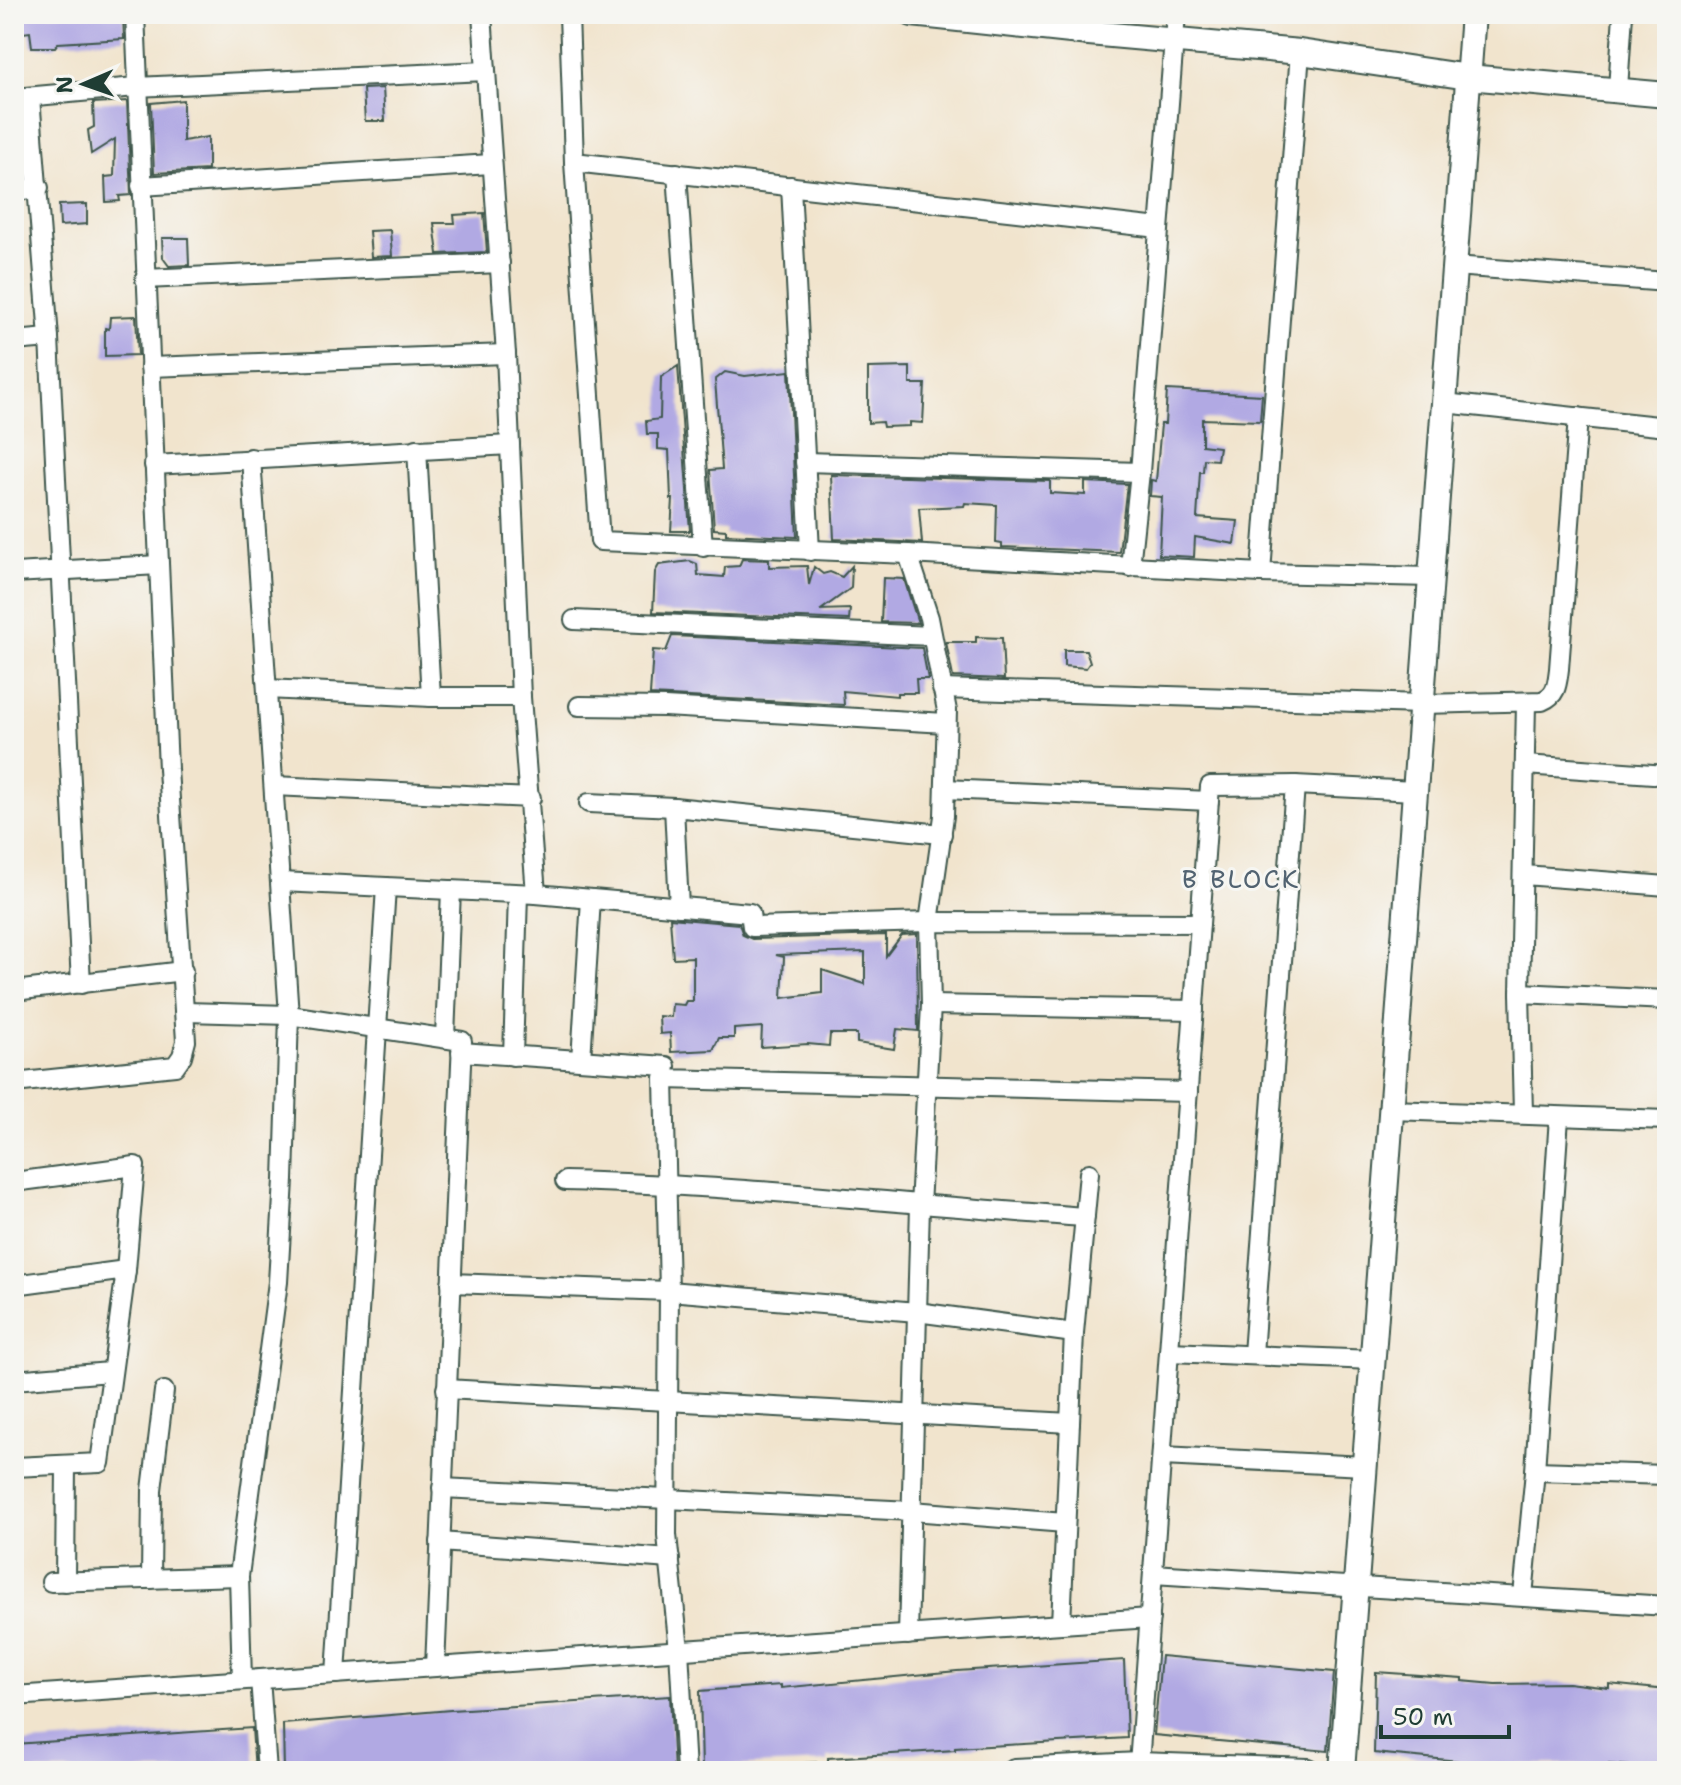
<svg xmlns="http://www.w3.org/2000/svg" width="1681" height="1785" font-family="'Shantell Sans',sans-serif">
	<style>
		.building { fill: #b1a9e3; fill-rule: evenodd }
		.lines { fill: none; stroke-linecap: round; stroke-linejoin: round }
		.street-casing { stroke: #3e564b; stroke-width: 22 }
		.secondary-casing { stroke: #3e564b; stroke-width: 28 }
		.street { stroke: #fff; stroke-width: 18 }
		.secondary { stroke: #fff; stroke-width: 24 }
		.labels { text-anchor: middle; stroke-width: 6; stroke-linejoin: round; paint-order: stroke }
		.quarter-label { font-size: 26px; letter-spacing: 2px; fill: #526371; stroke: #f6f6f2 }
	</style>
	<rect width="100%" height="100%" fill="#f6f6f2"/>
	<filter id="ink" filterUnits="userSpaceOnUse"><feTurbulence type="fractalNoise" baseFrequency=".0125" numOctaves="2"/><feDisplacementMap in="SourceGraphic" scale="16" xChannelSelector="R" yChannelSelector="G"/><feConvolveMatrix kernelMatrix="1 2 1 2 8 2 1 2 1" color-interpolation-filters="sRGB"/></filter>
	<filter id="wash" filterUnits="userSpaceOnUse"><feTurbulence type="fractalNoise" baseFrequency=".006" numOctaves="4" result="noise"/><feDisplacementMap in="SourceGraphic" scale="32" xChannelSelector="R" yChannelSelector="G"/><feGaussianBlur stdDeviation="1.8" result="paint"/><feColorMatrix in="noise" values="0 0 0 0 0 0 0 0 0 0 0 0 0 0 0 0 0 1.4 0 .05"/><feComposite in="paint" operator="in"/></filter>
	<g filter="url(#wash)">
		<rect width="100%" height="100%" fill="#f1e4cd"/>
		<g id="blocks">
			<!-- building -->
			<g class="building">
				<path d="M41,14H123L124,39L58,43L55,47H32L30,32L14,34V19Z"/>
				<path d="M383,88L385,121H365L363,89Z"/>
				<path d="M183,100V141L208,137V170L154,173L151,103Z"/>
				<path d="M127,101L131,195L119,196L120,201L106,202L105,177L114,176L115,139L91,154L88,130L94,127L93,103Z"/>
				<path d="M87,204V224L60,226L59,205Z"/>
				<path d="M484,213L487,252L438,254L434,223H455L454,215Z"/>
				<path d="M390,230L392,256L371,257L369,231Z"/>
				<path d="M162,238H188L189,265L169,266L163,258Z"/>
				<path d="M136,316L138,355L105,356V328L109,329L110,317Z"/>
				<path d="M678,366L690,531H671L673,499H671L669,450L658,449V434H647L646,421L660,419L661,377Z"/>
				<path d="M910,367V384H925L923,423L910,422V426L883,427L882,422L868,423V368Z"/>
				<path d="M789,371L797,537L726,534V530L714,529L710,470L722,469L715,380L725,372L745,376Z"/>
				<path d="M1167,390L1262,395L1260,421L1202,419V445L1219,447L1217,460L1204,459L1203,472H1200L1197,518L1238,521L1235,544L1195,537L1194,557L1159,555L1162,497L1150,496L1151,480L1156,481L1161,424H1165Z"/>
				<path d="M831,475L1050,481V493L1085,495V482L1127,484L1119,552L1002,547V544L996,543L997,505L965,503L964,506L919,508L922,543L834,539Z"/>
				<path d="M742,559L769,560V567L807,566L809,585L814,567L823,574L830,572L842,577L852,566L851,588L821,610L850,609L849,620L653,612L655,572L659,565L690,561L697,564L698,575L724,577L725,567L739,566Z"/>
				<path d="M883,578L904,579L918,623L881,622Z"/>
				<path d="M672,636L922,648L928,679H916L917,693H897V696L843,691L844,705L650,695L653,650L666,651Z"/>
				<path d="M976,637L1002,638L1004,679L953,677L946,642H976Z"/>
				<path d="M1064,650H1086L1090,662L1086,668L1064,666Z"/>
				<path d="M670,918L739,924L743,935L752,939L886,935V956L902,935L917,934L918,1031L897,1029L894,1049L857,1043V1034H830L829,1046L808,1044L761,1047L762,1027L734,1029V1038H719L713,1050L671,1052L670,1033L660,1034L659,1016L671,1017L672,1004L684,1005L686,1001H693V957L673,958ZM865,952V984L822,970V993L782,998L784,957L776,955Z"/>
				<path d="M1161,1656L1334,1672L1328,1751L1154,1735Z"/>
				<path d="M1124,1660L1127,1738L955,1748V1750L828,1758V1762L702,1767L700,1691L781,1685V1688L957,1671Z"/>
				<path d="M1376,1672L1462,1678V1681L1495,1684L1568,1683L1609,1688V1684L1667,1690V1769L1607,1764V1767L1571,1764L1502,1765L1374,1753Z"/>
				<path d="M670,1696L674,1771H284L283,1724L451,1710Z"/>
				<path d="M252,1728L255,1771H14V1744Z"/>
			</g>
		</g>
	</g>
	<g filter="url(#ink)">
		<use href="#blocks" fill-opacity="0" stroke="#3e564b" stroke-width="2"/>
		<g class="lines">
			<!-- street casing -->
			<g class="street-casing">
				<g id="street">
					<path d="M482,14L506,354L521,697L536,894"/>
					<path d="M569,14L574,162L600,541L908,554L1261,573L1431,577"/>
					<path d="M1618,89L1623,14"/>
					<path d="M30,97L49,338L81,984"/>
					<path d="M14,98L136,87L486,71"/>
					<path d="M574,162L1159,228"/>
					<path d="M677,173L703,547"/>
					<path d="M141,186L491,164"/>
					<path d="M791,186L810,551"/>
					<path d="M14,191L39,188"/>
					<path d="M1454,266L1667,282"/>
					<path d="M145,279L500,263"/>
					<path d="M14,341L49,338"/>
					<path d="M150,367L506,354"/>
					<path d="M1444,403L1667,427"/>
					<path d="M417,449L431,697"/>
					<path d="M805,462L1140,472"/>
					<path d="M154,465L510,445"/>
					<path d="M1130,567L1140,472L1176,14"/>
					<path d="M14,573L159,565"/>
					<path d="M1261,573L1300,52"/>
					<path d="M574,620L932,636"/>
					<path d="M267,689L431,697H521"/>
					<path d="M942,689L1422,704L1542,701C1557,695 1557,684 1559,669L1578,417"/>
					<path d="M579,706L665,707L946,723"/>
					<path d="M1525,765L1667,775"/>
					<path d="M274,786L531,798"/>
					<path d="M945,789L1209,801"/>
					<path d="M589,803L674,807"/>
					<path d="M1524,875L1667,886"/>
					<path d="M281,882L536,894L750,913L752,927L929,922L1200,923"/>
					<path d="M679,907L674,807L942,834"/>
					<path d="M14,991L183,971"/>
					<path d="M1520,993L1667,1000"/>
					<path d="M931,1005L1194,1010"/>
					<path d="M186,1012L289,1015L462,1041L435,1667"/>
					<path d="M445,1037L451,890"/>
					<path d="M461,1052L666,1066L664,1079L1188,1092"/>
					<path d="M513,1056L518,894"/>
					<path d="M581,1060L591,899"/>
					<path d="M664,1079L669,1291L667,1535L679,1650L686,1771"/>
					<path d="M14,1083L175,1066L182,1056L186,1041L168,769L135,14"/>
					<path d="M1392,1110L1667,1120"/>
					<path d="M1523,1113L1520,993L1526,703"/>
					<path d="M565,1181C738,1185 911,1205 1085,1217"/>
					<path d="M14,1182L135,1166L126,1270L100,1463L14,1467"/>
					<path d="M451,1283L669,1291L917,1312L1074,1333"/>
					<path d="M14,1285L126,1270"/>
					<path d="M1169,1352L1373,1360"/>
					<path d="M1253,1354L1295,785"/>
					<path d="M14,1380L110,1372"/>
					<path d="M446,1389L1070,1423"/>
					<path d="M1162,1456L1365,1466"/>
					<path d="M1535,1471L1667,1475"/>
					<path d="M442,1488L912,1511L1065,1523"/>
					<path d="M440,1542L670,1559"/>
					<path d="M1153,1574L1667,1606"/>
					<path d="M151,1579L152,1490L164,1391"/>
					<path d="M51,1582L239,1576"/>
					<path d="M65,1582L66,1465"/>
					<path d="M1523,1596L1535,1471L1559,1117"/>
					<path d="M1061,1624L1074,1333L1089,1173"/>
					<path d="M908,1635L920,1206L931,1005L929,922L944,816L947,711L929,618L908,554"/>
					<path d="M336,1674L386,887"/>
					<path d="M260,1679L267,1771"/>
					<path d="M242,1680L239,1576L278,1282L284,1180L289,1015L251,458"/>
					<path d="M14,1696L1150,1618"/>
					<path d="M1139,1765L1210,786L1295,785L1415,791"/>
				</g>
			</g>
			<!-- secondary casing -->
			<g class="secondary-casing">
				<g id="secondary">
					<path d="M912,14L1089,33L1300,52L1468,77L1667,95"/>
					<path d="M1015,1771L1139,1765L1308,1771"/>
					<path d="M1342,1771L1473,14"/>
				</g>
			</g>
			<!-- street -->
			<use href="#street" class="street"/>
			<!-- secondary -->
			<use href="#secondary" class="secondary"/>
		</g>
	</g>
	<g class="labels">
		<!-- quarter labels -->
		<g class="quarter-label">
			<text x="1241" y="888">B BLOCK</text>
		</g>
	</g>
	<!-- margin -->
	<rect width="1681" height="1785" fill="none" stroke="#f6f6f2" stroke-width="48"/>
	<!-- north arrow -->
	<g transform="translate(84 84) rotate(268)" stroke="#f6f6f2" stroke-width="6" paint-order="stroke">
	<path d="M0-6L14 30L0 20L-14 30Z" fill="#1f3d34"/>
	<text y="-12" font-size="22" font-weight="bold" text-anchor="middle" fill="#1f3d34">N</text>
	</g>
	<!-- scale -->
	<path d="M1381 1725v12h128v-12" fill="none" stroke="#1f3d34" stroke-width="4"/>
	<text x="1393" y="1725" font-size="24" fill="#1f3d34" stroke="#f6f6f2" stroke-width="6" paint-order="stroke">50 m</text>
</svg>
